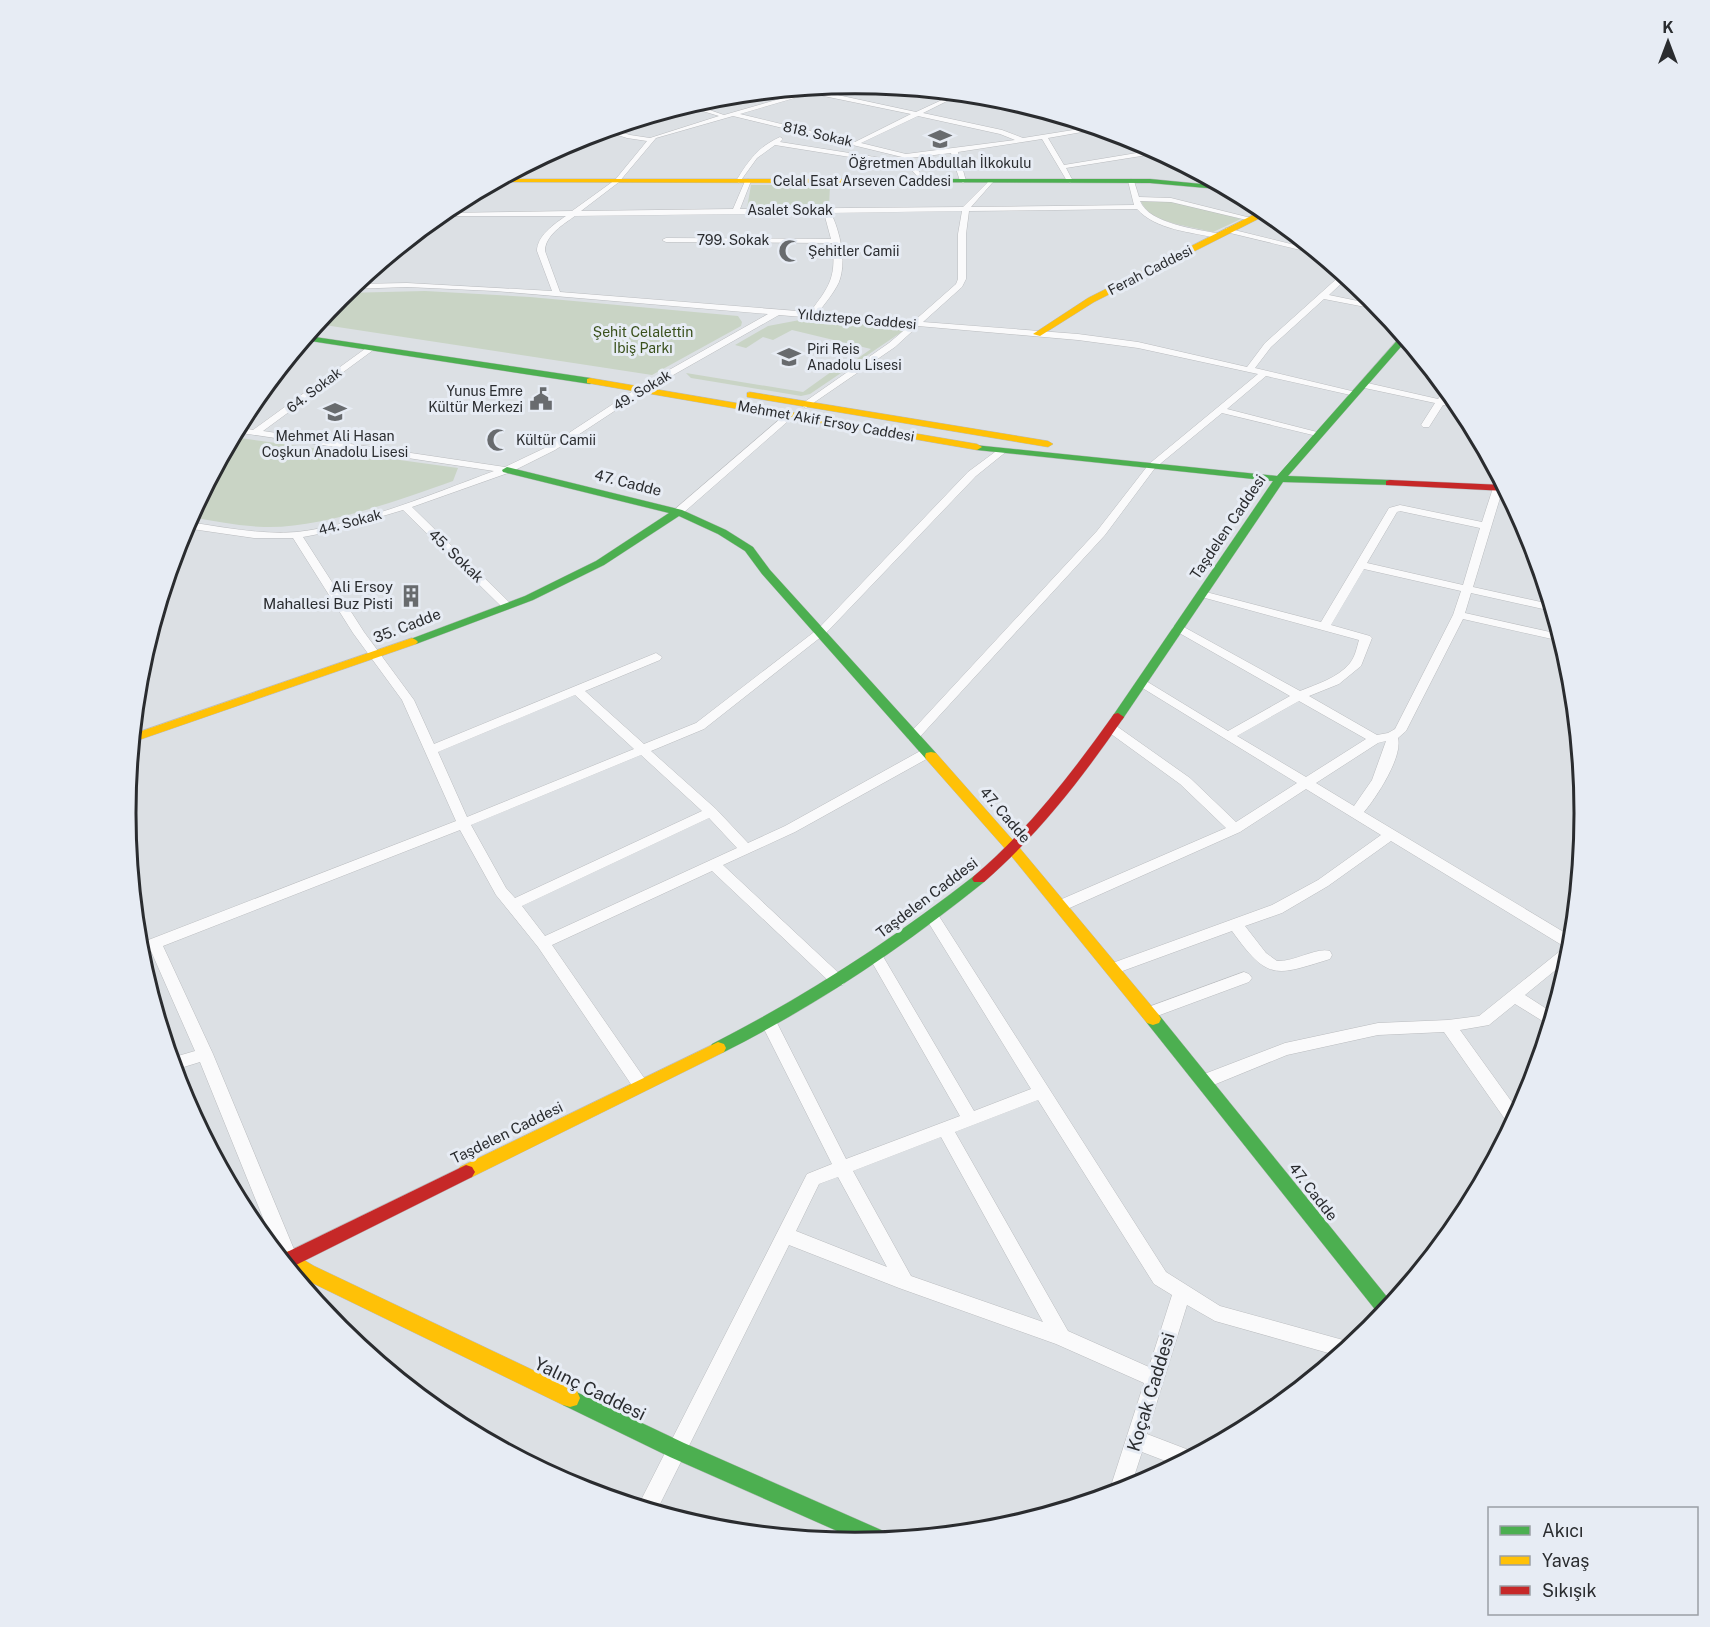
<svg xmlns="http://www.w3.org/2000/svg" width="1710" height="1627" font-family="'Public Sans',sans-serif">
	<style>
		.green { fill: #c9d4c5 }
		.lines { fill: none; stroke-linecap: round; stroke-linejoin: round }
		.street-casing { stroke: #babcbf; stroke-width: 1 }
		.fast-casing { stroke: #babcbf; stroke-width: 1 }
		.slow-casing { stroke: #babcbf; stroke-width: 1 }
		.jam-casing { stroke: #babcbf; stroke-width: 1 }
		.street { fill: #fafafb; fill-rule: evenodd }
		.fast { fill: #4caf50; fill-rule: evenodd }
		.slow { fill: #ffc107; fill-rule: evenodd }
		.jam { fill: #c62828; fill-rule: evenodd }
		.labels { text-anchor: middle; stroke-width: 6; stroke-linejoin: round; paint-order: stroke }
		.far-street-label { font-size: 14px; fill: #2a2c2f; stroke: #e7ecf4 }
		.far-poi-label { font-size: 14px; fill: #2a2c2f; stroke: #e7ecf4; text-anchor: start }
		.far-park-label { font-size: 14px; fill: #39501b; stroke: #e7ecf4 }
		.street-label { font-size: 15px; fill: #2a2c2f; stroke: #e7ecf4 }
		.poi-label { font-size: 15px; fill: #2a2c2f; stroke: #e7ecf4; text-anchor: end }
		.near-street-label { font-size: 18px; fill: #2a2c2f; stroke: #e7ecf4 }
		.rim { fill: none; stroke: #2a2c2f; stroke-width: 3 }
	</style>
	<rect width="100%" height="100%" fill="#dce0e4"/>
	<!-- green -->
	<g class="green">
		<path d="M751,185H830L829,208H747Z"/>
		<path d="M1141,201L1176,202L1241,219L1213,232L1208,231C1186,225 1149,223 1141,201Z"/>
		<path d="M425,291L530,297L738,316L742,322L741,326L652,375L318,324L344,293Z"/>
		<path d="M805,319L898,327L903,331L810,394L801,396L691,378L686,373L803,392L849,359L854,361L871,349L792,330L773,340L763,337L746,348L735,345L768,326Z"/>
		<path d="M233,437L458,468L453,481C399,500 320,529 264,527C239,526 214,521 190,517Z"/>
	</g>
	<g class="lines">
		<!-- street casing -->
		<g class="street-casing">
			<g id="street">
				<path d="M830,86L819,91L916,112L944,99L907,89L949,96L961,94L923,113L1002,130L1023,138L1092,127L1099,129L1048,138L1064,165L1155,150L1160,153L1066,168L1073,181L1070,183L1067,181L1042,139L958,152L966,181L963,183L960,181L951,153L909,158L926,181L923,183L904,161L881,162L775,145L757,158L739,183L736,181C749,160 758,147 780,137L783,139L780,142L881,158L902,157L733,116L656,138L619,182L581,211L733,209L745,181L748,179L751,181L740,209L963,207L991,179L993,182L971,207L1134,205L1128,181L1131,179L1134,181L1139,197L1171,198L1255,219L1251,221L1171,202L1140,201C1149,224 1197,229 1220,234V238H1217C1191,232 1156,230 1137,209L969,211L966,234V279L962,287L923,322L1078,334L1138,342L1247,367L1265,343L1342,274L1347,278L1329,295L1377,305L1381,310L1324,299L1271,347L1255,368L1360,393L1355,396L1266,376L1227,409L1321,433V437L1222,413L1155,468L1105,535L917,740H909L907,737L909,734L1097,531L1149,464L1258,374L1138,348L1078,340L918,326L895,347L806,408L801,405L803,403L889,343L909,326L779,315L645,391L555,450L511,472L412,507L511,604V608H503L403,510L329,532L303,537L364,632L414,700L434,744L656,653L662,657L660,660L585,691L644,744L696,723L818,629L968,472L999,449L1007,451L976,476L826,633L704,729L651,751L716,809L748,843L785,826L922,750H932L933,753L932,756L795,832L723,865L843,977L846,981L843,985H833L712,871L552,945L649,1085L647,1090L641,1091L635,1090L538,947L496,895L460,830L163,946L213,1054L298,1259L295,1265L288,1266L278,1255L200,1062L174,1070L171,1058L195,1051L151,951L139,955L138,944L456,821L402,700L353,633L293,538H254L185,528L188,522C223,527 260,535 297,532C358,525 435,493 494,471L235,432L238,427L253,430L369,346L376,348L263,431L505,467L549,446L639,387L768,314L495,291L407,287L350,289L355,284L407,283L552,291L537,251C537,236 554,224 566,216H438L443,213L572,211L615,180L647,141L627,138L605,131L611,129L630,135L650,138L719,116L686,106L692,104L724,115L818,88ZM812,93L814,94L911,114L855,142L740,114ZM918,116L1000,134L1015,140L906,154L861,143ZM962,211L958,234V279L956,284L914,321L818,313C825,303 834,293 839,282C847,261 840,232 831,213ZM824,213L831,239L666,238L662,240L666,242L832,243C837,277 829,287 810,312L560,292L545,251C545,235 564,224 575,216ZM575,695L634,749L467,817L438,752ZM641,755L702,811L515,898L506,888L471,825ZM709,818L737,848L545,936L522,906Z"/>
				<path d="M1226,228L1311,249L1317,254L1226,232Z"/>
				<path d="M1363,382L1438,399L1446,389L1450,395L1447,400L1457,403L1462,408L1443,405L1429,427H1423L1421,425L1435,403L1360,387V383Z"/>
				<path d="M787,413L795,415L682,514H674V510Z"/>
				<path d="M1498,485L1503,488L1473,587L1550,604L1552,611L1471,593L1465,613L1559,634L1561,641L1463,619L1406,731L1398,738C1403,757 1376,798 1364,812L1572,937L1569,959L1525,995L1553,1013L1549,1025L1515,1004L1489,1025L1460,1030L1519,1112L1511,1126L1509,1125L1444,1032L1378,1035L1287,1055L1211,1086L1205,1087L1199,1086L1197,1081L1199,1076L1285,1043L1378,1023L1448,1020L1479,1016L1565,947L1391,841L1328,886L1282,913L1245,926L1266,953L1277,961C1295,962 1316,947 1330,951L1332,955L1330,959C1275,976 1268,981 1232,931L1117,973H1107L1104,969L1107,965L1272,905L1318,880L1381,835L1306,789L1240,832L1065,910H1055L1053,906L1055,902L1226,828L1180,784L1107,731L1105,728L1107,725H1115L1190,778L1236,822L1297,783L1136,684L1142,680L1146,681L1228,731L1290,696L1174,630L1172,628L1174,626H1182L1300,691C1317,684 1338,678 1350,663C1355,657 1357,647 1359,640L1198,596V592H1206L1321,622L1389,508L1400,505L1482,522L1493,488ZM1400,511L1480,528L1463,585L1367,563L1397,512ZM1364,569L1461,591L1453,615L1395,729L1388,733L1377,735L1309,696L1339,684L1361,666L1372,638L1370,636L1331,625ZM1299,701L1366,739L1306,777L1237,736ZM1386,741L1372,780L1354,806L1316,783L1378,743Z"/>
				<path d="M932,912L937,913L1166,1272L1220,1306L1354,1343L1339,1356L1215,1321L1187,1305L1147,1434L1194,1452L1195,1455L1176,1465L1142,1452L1130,1489L1110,1495L1109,1492L1144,1383L1056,1344L899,1288L789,1245L656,1512L638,1506L807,1174L832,1164L761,1023L763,1019L769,1017L775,1019L846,1159L960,1116L869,957L871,953H881L974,1111L1031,1089L925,917L927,913ZM1038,1100L1154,1284L1172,1295L1149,1367L1068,1331L955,1132ZM941,1137L1043,1322L911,1276L853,1171ZM838,1177L887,1267L796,1231L819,1184Z"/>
				<path d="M1244,972L1249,974L1252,978L1249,982L1149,1019L1143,1017L1141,1013L1143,1009Z"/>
			</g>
		</g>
		<!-- fast casing -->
		<g class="fast-casing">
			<g id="fast">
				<path d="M866,179H1150L1222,186L1229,190L1150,183L864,182Z"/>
				<path d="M308,336L590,378L595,381L590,384L304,340Z"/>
				<path d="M1401,336L1406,341L1288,476L1390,480L1394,481V485L1283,482L1122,720H1114L1112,717L1273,481L977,450L972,447L974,445L1277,476Z"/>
				<path d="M507,467L682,510L726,530L753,547L770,570L936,753L937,756L936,759H926L762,574L745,551L718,534L679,516L604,565L533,600L416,644H408L406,642L408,640L525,596L596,561L669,513L503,472L502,470Z"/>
				<path d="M979,874L984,876L986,879L984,882C902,948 817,1005 724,1052L718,1054L712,1052L710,1048L712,1044C806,996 892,940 974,876Z"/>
				<path d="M1153,1013L1159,1015L1392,1303L1381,1317L1147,1023L1145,1019L1147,1015Z"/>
				<path d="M570,1389L684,1443L888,1533L891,1539L862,1542L670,1457L563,1405L560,1398L563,1391Z"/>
			</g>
		</g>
		<!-- slow casing -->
		<g class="slow-casing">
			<g id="slow">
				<path d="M502,179H866L869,181L866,183L496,182Z"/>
				<path d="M1263,210L1268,214L1094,302L1040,336L1033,334L1088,298Z"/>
				<path d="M590,378L977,444L982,447L977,450L587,383V379Z"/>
				<path d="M750,392L1048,441L1053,444L1048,447L747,397V393Z"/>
				<path d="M412,638L416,640L418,642L416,644L133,742V734Z"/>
				<path d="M931,752L936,753L1018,846L1159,1015L1161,1019L1159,1023L1153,1025L1147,1023L1008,852L926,759L925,756L926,753Z"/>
				<path d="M718,1042L724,1044L726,1048L724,1052L472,1177L466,1179L460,1177L457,1172L460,1167Z"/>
				<path d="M289,1251L314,1266L577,1391L580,1398L577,1405L570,1407L563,1405L302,1278L291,1270L280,1258L283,1253Z"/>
			</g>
		</g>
		<!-- jam casing -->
		<g class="jam-casing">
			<g id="jam">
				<path d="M1390,480L1503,485L1506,491L1386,485V481Z"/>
				<path d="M1118,713L1124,717C1083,777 1039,834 984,882H974L972,879L974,876C1029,829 1072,773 1114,714Z"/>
				<path d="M466,1165L472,1167L475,1172L472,1177L290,1268L279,1256Z"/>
			</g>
		</g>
		<!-- street -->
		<use href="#street" class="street"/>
		<!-- fast -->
		<use href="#fast" class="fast"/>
		<!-- slow -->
		<use href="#slow" class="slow"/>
		<!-- jam -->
		<use href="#jam" class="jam"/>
	</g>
	<!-- icons -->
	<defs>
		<g id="school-bare" transform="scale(1.8)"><path d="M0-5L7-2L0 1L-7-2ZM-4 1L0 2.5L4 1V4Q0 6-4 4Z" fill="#686b6e" stroke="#e7ecf4" stroke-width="2.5" paint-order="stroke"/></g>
		<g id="mosque-bare" transform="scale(1.8)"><path d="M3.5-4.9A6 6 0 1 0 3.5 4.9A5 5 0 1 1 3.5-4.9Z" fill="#686b6e" stroke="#e7ecf4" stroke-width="2.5" paint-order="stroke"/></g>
		<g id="civic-bare" transform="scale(1.8)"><path d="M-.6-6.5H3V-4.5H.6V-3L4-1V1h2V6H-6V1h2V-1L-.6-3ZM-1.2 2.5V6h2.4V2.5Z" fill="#686b6e" stroke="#e7ecf4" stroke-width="2.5" paint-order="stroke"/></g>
		<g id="building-bare" transform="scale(1.8)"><path d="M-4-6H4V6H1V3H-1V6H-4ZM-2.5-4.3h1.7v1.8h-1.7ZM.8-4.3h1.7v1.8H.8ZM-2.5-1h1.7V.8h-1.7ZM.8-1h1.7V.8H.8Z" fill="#686b6e" stroke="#e7ecf4" stroke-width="2.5" paint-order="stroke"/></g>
	</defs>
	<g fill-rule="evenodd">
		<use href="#school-bare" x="940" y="139"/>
		<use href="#mosque-bare" x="790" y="251"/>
		<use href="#school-bare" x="789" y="357"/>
		<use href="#civic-bare" x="541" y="399"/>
		<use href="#school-bare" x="335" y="412"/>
		<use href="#mosque-bare" x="498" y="440"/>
		<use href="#building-bare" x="411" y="596"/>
	</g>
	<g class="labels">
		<!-- far-street labels -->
		<g class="far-street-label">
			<text transform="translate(818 134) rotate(13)" y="5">818. Sokak</text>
			<text x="862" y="186">Celal Esat Arseven Caddesi</text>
			<text x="790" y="215">Asalet Sokak</text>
			<text x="733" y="245">799. Sokak</text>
			<text transform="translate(1150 270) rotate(-27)" y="5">Ferah Caddesi</text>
			<text transform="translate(857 319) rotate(5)" y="5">Yıldıztepe Caddesi</text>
			<text transform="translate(314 390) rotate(-37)" y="5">64. Sokak</text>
			<text transform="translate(642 390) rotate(-31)" y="5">49. Sokak</text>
			<text transform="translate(826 421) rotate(10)" y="5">Mehmet Akif Ersoy Caddesi</text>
			<text transform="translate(350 522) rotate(-15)" y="5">44. Sokak</text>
		</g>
		<!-- far-poi labels -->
		<g class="far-poi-label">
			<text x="940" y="168" text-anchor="middle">Öğretmen Abdullah İlkokulu</text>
			<text x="808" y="256">Şehitler Camii</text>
			<text x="807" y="354">Piri Reis<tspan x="807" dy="16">Anadolu Lisesi</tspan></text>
			<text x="523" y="396" text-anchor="end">Yunus Emre<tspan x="523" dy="16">Kültür Merkezi</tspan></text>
			<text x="335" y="441" text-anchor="middle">Mehmet Ali Hasan<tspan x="335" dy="16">Coşkun Anadolu Lisesi</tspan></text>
			<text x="516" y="445">Kültür Camii</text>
		</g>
		<!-- far-park labels -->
		<g class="far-park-label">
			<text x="643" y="337">Şehit Celalettin<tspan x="643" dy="16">İbiş Parkı</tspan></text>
		</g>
		<!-- street labels -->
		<g class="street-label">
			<text transform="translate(628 483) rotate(14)" y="5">47. Cadde</text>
			<text transform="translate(1228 527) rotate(-56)" y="5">Taşdelen Caddesi</text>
			<text transform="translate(456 556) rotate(44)" y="5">45. Sokak</text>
			<text transform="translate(407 626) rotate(-21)" y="5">35. Cadde</text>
			<text transform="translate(1005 815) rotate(49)" y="5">47. Cadde</text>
			<text transform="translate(927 898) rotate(-37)" y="5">Taşdelen Caddesi</text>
			<text transform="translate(507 1133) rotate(-26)" y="5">Taşdelen Caddesi</text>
			<text transform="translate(1313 1192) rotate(52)" y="5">47. Cadde</text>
		</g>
		<!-- poi labels -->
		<g class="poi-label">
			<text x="393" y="592">Ali Ersoy<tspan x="393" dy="17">Mahallesi̇ Buz Pisti</tspan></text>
		</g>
		<!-- near-street labels -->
		<g class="near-street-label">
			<text transform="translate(590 1389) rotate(26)" y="6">Yalınç Caddesi</text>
			<text transform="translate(1151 1392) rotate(-73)" y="6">Koçak Caddesi</text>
		</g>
	</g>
	<!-- crop -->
	<path d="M0 0H1710V1627H0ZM136 813a719 719 0 1 1 1438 0a719 719 0 1 1-1438 0Z" fill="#e7ecf4" fill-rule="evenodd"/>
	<path class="rim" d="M136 813a719 719 0 1 1 1438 0a719 719 0 1 1-1438 0Z"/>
	<!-- legend -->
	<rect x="1488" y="1507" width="210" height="108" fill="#e7ecf4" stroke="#9b9fa5" stroke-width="1.5"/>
	<rect x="1500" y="1526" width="30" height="9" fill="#4caf50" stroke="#9b9fa5" stroke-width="1.5"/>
	<text x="1542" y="1537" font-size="18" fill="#2a2c2f">Akıcı</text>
	<rect x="1500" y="1556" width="30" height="9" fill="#ffc107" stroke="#9b9fa5" stroke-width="1.5"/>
	<text x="1542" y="1567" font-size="18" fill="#2a2c2f">Yavaş</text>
	<rect x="1500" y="1586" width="30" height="9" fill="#c62828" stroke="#9b9fa5" stroke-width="1.5"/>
	<text x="1542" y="1597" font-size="18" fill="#2a2c2f">Sıkışık</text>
	<!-- north arrow -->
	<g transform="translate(1668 42)" stroke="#e7ecf4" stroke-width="4.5" paint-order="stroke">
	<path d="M0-4.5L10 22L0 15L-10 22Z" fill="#2a2c2f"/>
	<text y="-9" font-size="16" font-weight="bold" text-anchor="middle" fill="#2a2c2f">K</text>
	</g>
</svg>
